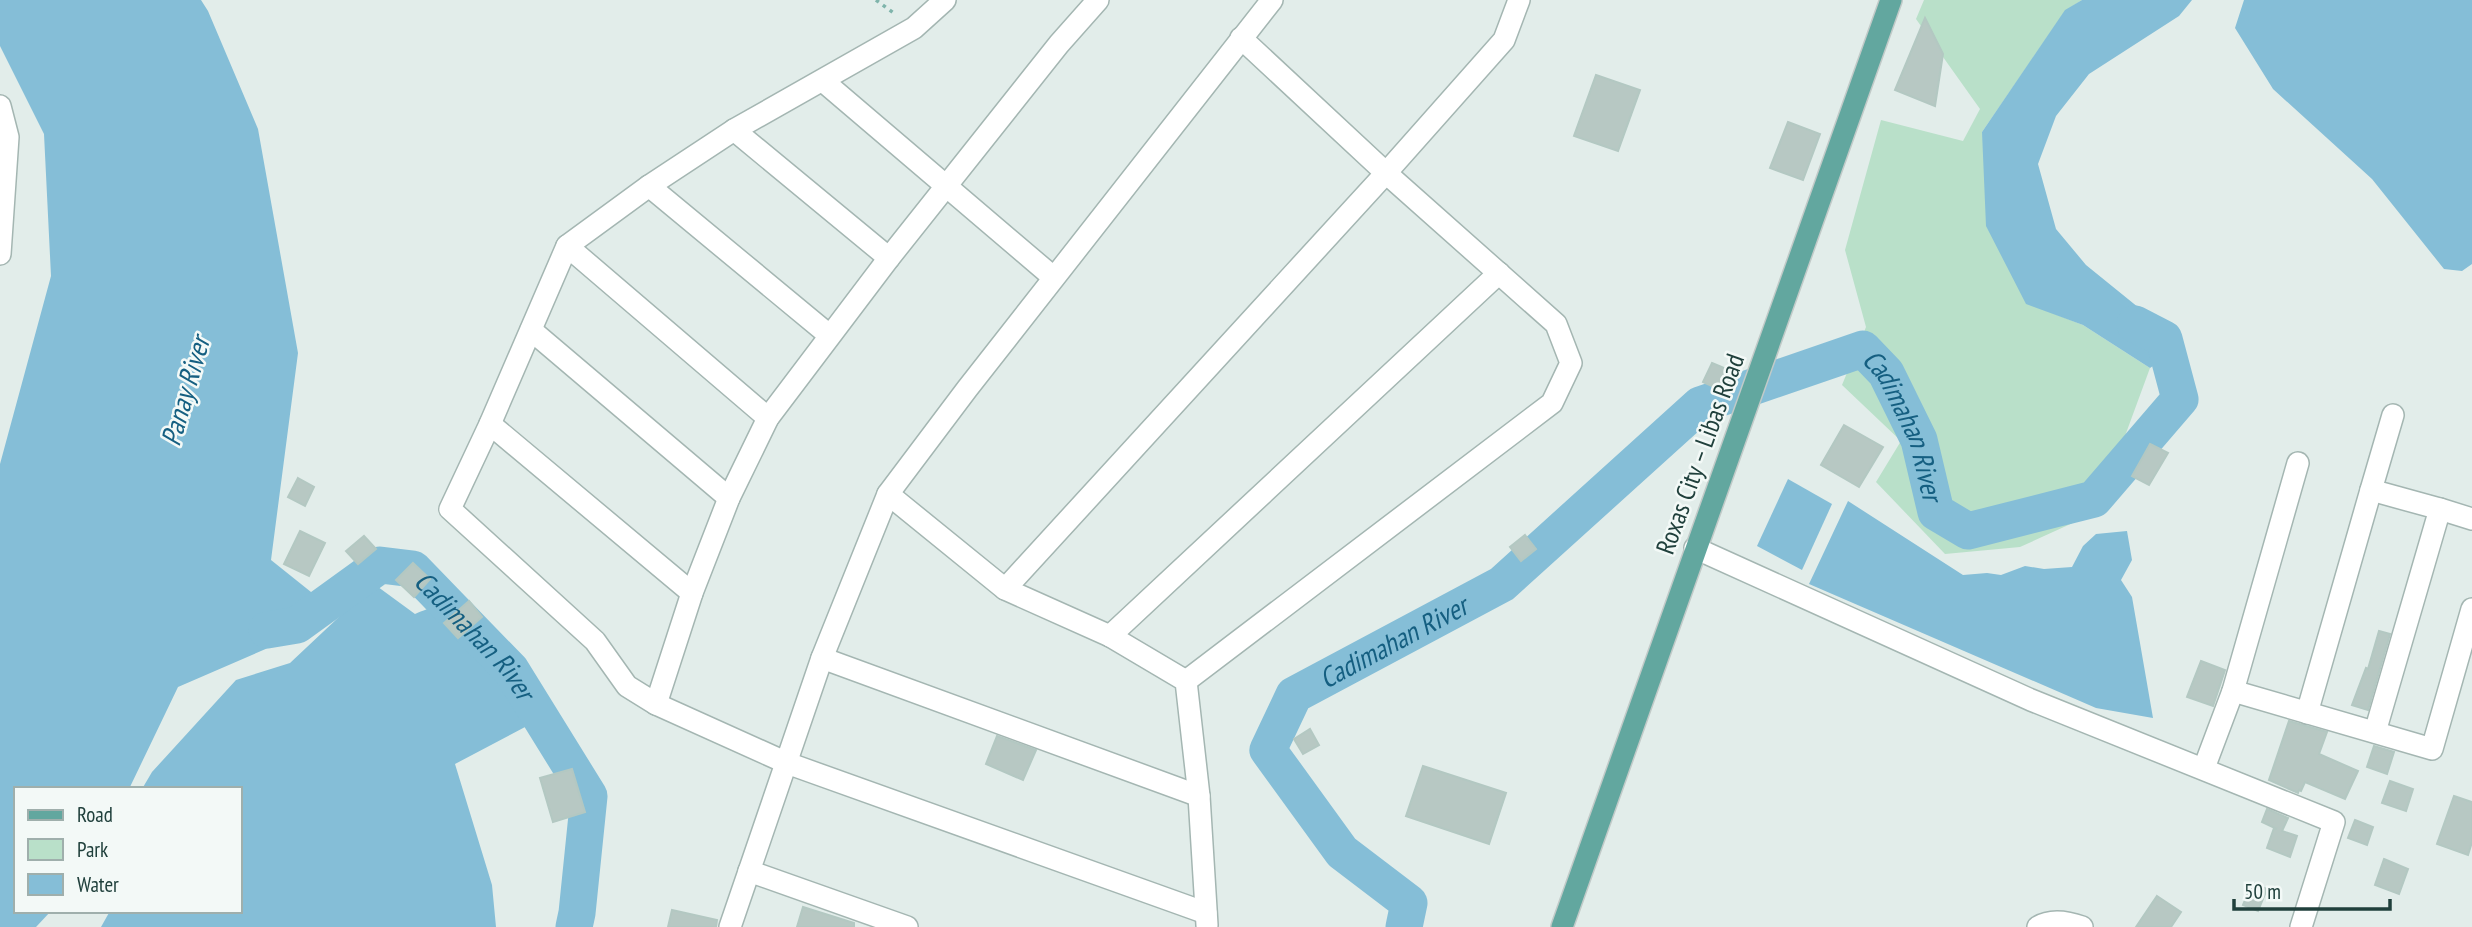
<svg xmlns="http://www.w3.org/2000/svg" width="2472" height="927" font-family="'PT Sans Narrow',sans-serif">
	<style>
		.green { fill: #b9e0c9 }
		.water { fill: #85bed7 }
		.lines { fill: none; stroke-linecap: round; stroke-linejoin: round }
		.river { stroke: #85bed7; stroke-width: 37 }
		.building { fill: #b7c8c3; stroke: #b3c8c2; stroke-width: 2 }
		.minor-casing { stroke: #a4b6b2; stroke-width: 24 }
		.major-casing { stroke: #c1cac8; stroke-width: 24 }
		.path { stroke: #7fb4ab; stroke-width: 3.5; stroke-dasharray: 3.5 5; stroke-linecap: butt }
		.minor { stroke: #fff; stroke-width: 21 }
		.major { stroke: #62a79f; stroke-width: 21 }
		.labels { text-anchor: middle; stroke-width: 5; stroke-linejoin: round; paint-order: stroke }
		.street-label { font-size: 26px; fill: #20403c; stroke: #f3f9f7 }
		.water-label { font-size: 28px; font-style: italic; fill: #155f81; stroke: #f3f9f7 }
	</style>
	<rect width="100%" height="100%" fill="#e2edea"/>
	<!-- green -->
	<path class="green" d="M1924,0H2082L2065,11L1982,132L2026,303L2083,325L2150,368L2097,512L2020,547L1945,554L1876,482L1901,441L1842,385L1866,327L1845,250L1881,120L1963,141L1980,109L1916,19Z"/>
	<!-- water -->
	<g class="water">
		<path d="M0,0H201L208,11L258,129L298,353L271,560L316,596L312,629L178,687L129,789H16V911H51L36,927H0V464L51,276L44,134L0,46Z"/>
		<path d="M2082,0H2192L2179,16L2089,74L2056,116L2038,164L2056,229L2086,265L2144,312L2180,347L2150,368L2083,325L2026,304L1986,226L1982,132L2065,10Z"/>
		<path d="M2244,0H2472V264L2462,271L2444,269L2372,179L2273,89L2235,28Z"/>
		<path d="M1788,479L1832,504L1802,570L1757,546Z"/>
		<path d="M1848,501L1963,575L1987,573L2001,575L2025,566L2044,569L2072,567L2083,546L2096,534L2127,531L2132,560L2121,580L2132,597L2153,718L2096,708L1809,584Z"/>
		<path d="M374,584L415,614C423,611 433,606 441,607C475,614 524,688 544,717L455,764L492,885L496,927H101L110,911H240V789H142L152,772L236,680L290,663Z"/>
	</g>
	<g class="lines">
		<!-- river -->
		<g class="river">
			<path id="s1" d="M267,630L297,625L380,565L413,569L511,670L589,796L577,913L574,927"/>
			<path id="s2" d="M1404,927L1409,903L1342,852L1268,750L1294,695L1502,584L1700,405L1863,349L1886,373L1919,440L1936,512L1968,531L2094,499L2180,399L2164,339L2135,324"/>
		</g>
	</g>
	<!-- building -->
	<g class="building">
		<path d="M1925,18L1943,54L1935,106L1895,90Z"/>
		<path d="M1596,75L1640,90L1618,151L1574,136Z"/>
		<path d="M1788,122L1820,134L1803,180L1770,168Z"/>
		<path d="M1712,363L1736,373L1727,393L1703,382Z"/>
		<path d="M1844,425L1883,447L1859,487L1821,465Z"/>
		<path d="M2150,444L2168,453L2149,485L2132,476Z"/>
		<path d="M298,478L314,487L305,506L288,497Z"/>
		<path d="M300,531L325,543L309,576L284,564Z"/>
		<path d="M1525,535L1536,549L1521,561L1510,547Z"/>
		<path d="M364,536L376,549L358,564L346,551Z"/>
		<path d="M413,563L430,579L414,597L396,580Z"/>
		<path d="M469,601L482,617L458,638L444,623Z"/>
		<path d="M2379,631L2390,634L2368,710L2352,705L2366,668L2368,669Z"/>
		<path d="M2201,661L2225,670L2213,706L2187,697Z"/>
		<path d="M2289,721L2327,732L2319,754L2358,771L2345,799L2305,782L2301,791L2299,790L2298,793L2269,780Z"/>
		<path d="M1310,729L1319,745L1303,754L1294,739Z"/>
		<path d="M997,736L1036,750L1023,780L986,764Z"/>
		<path d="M2374,746L2394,752L2387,774L2367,767Z"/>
		<path d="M1423,766L1506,793L1489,844L1406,816Z"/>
		<path d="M572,769L585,812L553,822L540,778Z"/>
		<path d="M2390,781L2413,789L2406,811L2382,803Z"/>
		<path d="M2454,796L2472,802V842L2468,855L2437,844Z"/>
		<path d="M2267,809L2288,818L2282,831L2297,836L2290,857L2267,848L2274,828L2277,829L2262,822Z"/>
		<path d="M2355,820L2373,827L2367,845L2348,838Z"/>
		<path d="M2384,859L2408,869L2399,894L2375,885Z"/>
		<path d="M2252,883L2267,889L2258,911L2243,905Z"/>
		<path d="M2157,896L2181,912L2171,927H2136Z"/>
		<path d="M803,907L854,923V927H797Z"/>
		<path d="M672,910L717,920L716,927H668Z"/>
	</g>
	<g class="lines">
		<!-- minor casing -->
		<g class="minor-casing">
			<g id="minor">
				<path d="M945,0L914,28L734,130L649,186L567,246L490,424L450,509L595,641L627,686L656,704L787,763L1206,913"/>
				<path d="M823,81L1053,277"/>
				<path d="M0,106L8,137L0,254"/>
				<path d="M734,130L889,258"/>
				<path d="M649,186L829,335"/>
				<path d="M567,246L768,418"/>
				<path d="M531,330L729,498"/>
				<path d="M490,424L692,593"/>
				<path d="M888,494L1005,589L1110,636L1186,681L1199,796L1207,925"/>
				<path d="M2440,509L2472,519"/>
				<path d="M1695,548L2031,700L2334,822L2301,927"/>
				<path d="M1005,589L1386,173L1504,40L1519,0"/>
				<path d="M1110,636L1499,273"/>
				<path d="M822,658L1199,796"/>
				<path d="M1186,681L1552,403L1571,363L1556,324L1386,173L1241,38"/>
				<path d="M2233,691L2432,749L2472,609"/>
				<path d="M656,704L692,593L729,498L768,418L889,258L1059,44L1098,0"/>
				<path d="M2307,713L2371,490"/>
				<path d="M2375,732L2440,509L2371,490L2393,415"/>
				<path d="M2204,768L2233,691L2298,463"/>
				<path d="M749,871L907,927"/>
				<path d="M730,927L822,658L888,494L967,389L1272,0"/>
				<path d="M2038,927C2051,919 2068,922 2082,927"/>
			</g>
		</g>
		<!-- major casing -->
		<g class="major-casing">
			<path id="major" d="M1562,927L1891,0"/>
		</g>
		<!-- path -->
		<path class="path" d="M876,0L895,14"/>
		<!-- minor -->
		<use href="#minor" class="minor"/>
		<!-- major -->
		<use href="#major" class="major"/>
	</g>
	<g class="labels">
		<!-- street labels -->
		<g class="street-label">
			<text transform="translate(1700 454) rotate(-70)" y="9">Roxas City – Libas Road</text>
		</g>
		<!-- water labels -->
		<g class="water-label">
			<text transform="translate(185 391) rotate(-74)" y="10">Panay River</text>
			<text dy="10" stroke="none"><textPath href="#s2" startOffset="1059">Cadimahan River</textPath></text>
			<text dy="10" stroke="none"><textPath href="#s1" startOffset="257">Cadimahan River</textPath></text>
			<text dy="10" stroke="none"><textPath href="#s2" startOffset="408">Cadimahan River</textPath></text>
		</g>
	</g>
	<!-- legend -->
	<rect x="14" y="787" width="228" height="126" fill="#f3f9f7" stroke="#9fafac" stroke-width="2"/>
	<rect x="28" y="810" width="35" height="10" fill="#62a79f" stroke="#9fafac" stroke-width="2"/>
	<text x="77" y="822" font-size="21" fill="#20403c">Road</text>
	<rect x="28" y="839" width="35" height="21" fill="#b9e0c9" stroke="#9fafac" stroke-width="2"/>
	<text x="77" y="857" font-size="21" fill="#20403c">Park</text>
	<rect x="28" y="874" width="35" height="21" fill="#85bed7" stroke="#9fafac" stroke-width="2"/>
	<text x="77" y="892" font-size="21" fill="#20403c">Water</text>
	<!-- scale -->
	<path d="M2234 899v10h156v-10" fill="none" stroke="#20403c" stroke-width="3.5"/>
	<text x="2244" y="899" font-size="21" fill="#20403c" stroke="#f3f9f7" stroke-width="5" paint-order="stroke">50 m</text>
</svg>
